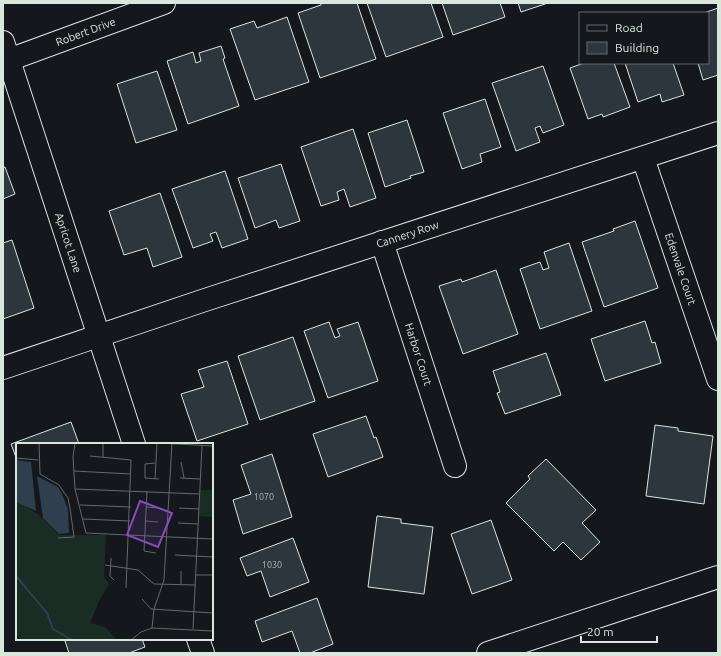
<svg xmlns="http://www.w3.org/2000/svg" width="721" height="656" font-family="Ubuntu,sans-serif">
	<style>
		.building { fill: #2c363c; stroke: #d8e6dc }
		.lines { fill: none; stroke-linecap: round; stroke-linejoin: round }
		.street-casing { stroke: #d8e6dc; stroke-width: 24 }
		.secondary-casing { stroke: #d8e6dc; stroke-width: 24 }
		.street { stroke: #14181c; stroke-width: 22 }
		.secondary { stroke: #14181c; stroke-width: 22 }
		.labels { text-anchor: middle; stroke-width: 3; stroke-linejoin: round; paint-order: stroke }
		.number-label { font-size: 9px; fill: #adbab4 }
		.street-label { font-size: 11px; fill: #d8e6dc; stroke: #14181c }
		.inset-river { fill: none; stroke: #2f3f4d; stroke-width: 2 }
		.inset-road { fill: none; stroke: #626a69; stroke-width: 1 }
		.view { fill: #8948c3; fill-opacity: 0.15; stroke: #8948c3; stroke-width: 2 }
		.inset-edge { fill: none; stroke: #d8e6dc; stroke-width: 2 }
	</style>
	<rect width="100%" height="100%" fill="#14181c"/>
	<!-- building -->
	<g class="building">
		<path d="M322,3H357L376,59L320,78L298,13L321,5V4Z"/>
		<path d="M367,3H431L443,37L386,57Z"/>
		<path d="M442,3H500L505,17L453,35Z"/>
		<path d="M518,3H548L521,12Z"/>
		<path d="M718,8V75L703,80L698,63H708V13H704Z"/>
		<path d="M287,17L309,82L255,100L230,29L254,21L257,28Z"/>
		<path d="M221,46L225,58L223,59L239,106L188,124L167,61L193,52L196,63L201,61L199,53Z"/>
		<path d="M584,63H614L630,107L603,117L602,114L588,119L570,68Z"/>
		<path d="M625,63H673L684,95L662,102L660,94L638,102Z"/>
		<path d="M543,66L564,125L543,133L540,126L535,128L540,142L516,151L492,83Z"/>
		<path d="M157,71L177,130L136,143L117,84Z"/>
		<path d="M485,99L501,147L480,154L482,162L462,169L443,113Z"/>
		<path d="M407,120L424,172L410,176L411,178L385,187L368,133Z"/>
		<path d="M353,129L376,198L350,207L344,189L337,192L339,200L321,206L301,147Z"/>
		<path d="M281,164L300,221L279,228L276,220L255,228L238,178Z"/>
		<path d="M3,167H5L15,194L3,199Z"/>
		<path d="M225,171L248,239L222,248L216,232L210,234L213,241L193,248L172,189Z"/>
		<path d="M160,193L182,257L153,267L147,248L124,255L109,211Z"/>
		<path d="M635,221L658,288L604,307L582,242L614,231L613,229Z"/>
		<path d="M12,240L34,308L3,319V243Z"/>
		<path d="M569,243L592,311L540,329L520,269L540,262L543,270L549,268L544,252Z"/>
		<path d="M496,270L518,334L463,354L439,286L461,279L462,282Z"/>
		<path d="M645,321L652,343L655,342L661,363L605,381L591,339Z"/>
		<path d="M329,322L335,338L340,336L337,329L358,322L378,381L328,398L304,331Z"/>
		<path d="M293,337L315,401L260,420L238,356Z"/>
		<path d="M546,353L561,395L505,414L497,393L500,392L493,371Z"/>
		<path d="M227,361L248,424L197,441L181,394L204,387L198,370Z"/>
		<path d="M366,416L374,438L376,437L383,457L328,477L313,434Z"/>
		<path d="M71,422L79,444H17V460L11,444Z"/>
		<path d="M655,425L678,428V431L713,436L704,504L646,496Z"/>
		<path d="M272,454L292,517L243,534L233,500L251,494L241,465Z"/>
		<path d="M546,459L596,510L582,523L600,542L581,560L563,542L554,551L506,503L530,479L528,476Z"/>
		<path d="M377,516L401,519V523L433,527L424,594L368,587Z"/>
		<path d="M491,520L512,580L472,594L451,534Z"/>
		<path d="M293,538L309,582L270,597L261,571L247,576L240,558Z"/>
		<path d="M317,598L333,644L310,653H300L292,631L262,642L255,621Z"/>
		<path d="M71,639H142L145,647L129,653H69L65,641Z"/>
	</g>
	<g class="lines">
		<!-- street casing -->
		<g class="street-casing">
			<g id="street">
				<path id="s1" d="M3,42L134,444"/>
				<path id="s2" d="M3,62L164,3"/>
				<path id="s3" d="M643,158L718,379"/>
				<path id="s4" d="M382,242L455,466"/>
				<path id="s5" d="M3,368L205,300L718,133"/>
				<path d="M198,639L203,653"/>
			</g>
		</g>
		<!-- secondary casing -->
		<g class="secondary-casing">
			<path id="secondary" d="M488,653L718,577"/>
		</g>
		<!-- street -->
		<use href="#street" class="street"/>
		<!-- secondary -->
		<use href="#secondary" class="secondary"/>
	</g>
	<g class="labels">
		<!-- number labels -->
		<g class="number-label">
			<text x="264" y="500">1070</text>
			<text x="272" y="568">1030</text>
		</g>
		<!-- street labels -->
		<g class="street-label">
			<text dy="4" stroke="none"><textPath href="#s2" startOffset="88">Robert Drive</textPath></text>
			<text dy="4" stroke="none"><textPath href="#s5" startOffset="426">Cannery Row</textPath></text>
			<text dy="4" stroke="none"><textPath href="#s1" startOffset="211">Apricot Lane</textPath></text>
			<text dy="4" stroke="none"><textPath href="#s3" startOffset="117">Edenvale Court</textPath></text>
			<text dy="4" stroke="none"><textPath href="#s4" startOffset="118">Harbor Court</textPath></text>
		</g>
	</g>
	<!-- overview -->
	<g transform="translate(16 443)">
		<rect width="197" height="197" fill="#14181c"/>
		<path d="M0,57L23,72L43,92H90L88,134L93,141L83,158L74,180L89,184L101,197H5L0,191Z" fill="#1a2d24"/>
		<path d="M184,47H197V74L183,73Z" fill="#1a2d24"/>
		<path d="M0,17L15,19L20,68L0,59ZM21,33L42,44L46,51L52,66L53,90L43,91L27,75Z" fill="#2f3f4d"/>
		<path class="inset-river" d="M0,133L31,170L37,186L56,197"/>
		<path class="inset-road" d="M23,0L24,31L43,42L52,55L54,65L58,94L42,95M59,0L57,14L59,46L70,90L197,96M143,0L197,3M74,13L115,17L110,145M87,14V0M0,15L22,17M165,19L168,35M139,20L129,21V35L143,36M58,28L115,31M164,35L184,36M139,36L141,0M59,46L183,51M131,48L128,108L140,110M64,62L115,64M130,64L143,65M163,65L183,66M67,76L114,78M129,78L142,79M162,80L182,81M159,112L197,114M95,115L94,133L98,137M89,122L122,127L138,141L180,142M180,132H197M165,142V128M126,156L135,166L197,170M136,185L138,166L148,137L156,0M177,186L186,3M115,197L125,189L136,185L197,188"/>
		<path class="view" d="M124,58L156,70L142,104L111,92Z"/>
		<rect width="197" height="197" class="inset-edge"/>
	</g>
	<!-- border -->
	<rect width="721" height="656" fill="none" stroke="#d8e6dc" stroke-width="8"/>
	<!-- legend -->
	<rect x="579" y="12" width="130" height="52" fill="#14181c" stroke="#626a69"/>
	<rect x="587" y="25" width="20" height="6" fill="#14181c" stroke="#626a69"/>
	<text x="615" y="32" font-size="12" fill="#d8e6dc">Road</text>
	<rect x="587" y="42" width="20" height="12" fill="#2c363c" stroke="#626a69"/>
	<text x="615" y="52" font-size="12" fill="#d8e6dc">Building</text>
	<!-- scale -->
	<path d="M581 636v6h76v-6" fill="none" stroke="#d8e6dc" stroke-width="2"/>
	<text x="587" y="636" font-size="12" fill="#d8e6dc" stroke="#14181c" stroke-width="3" paint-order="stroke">20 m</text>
</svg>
